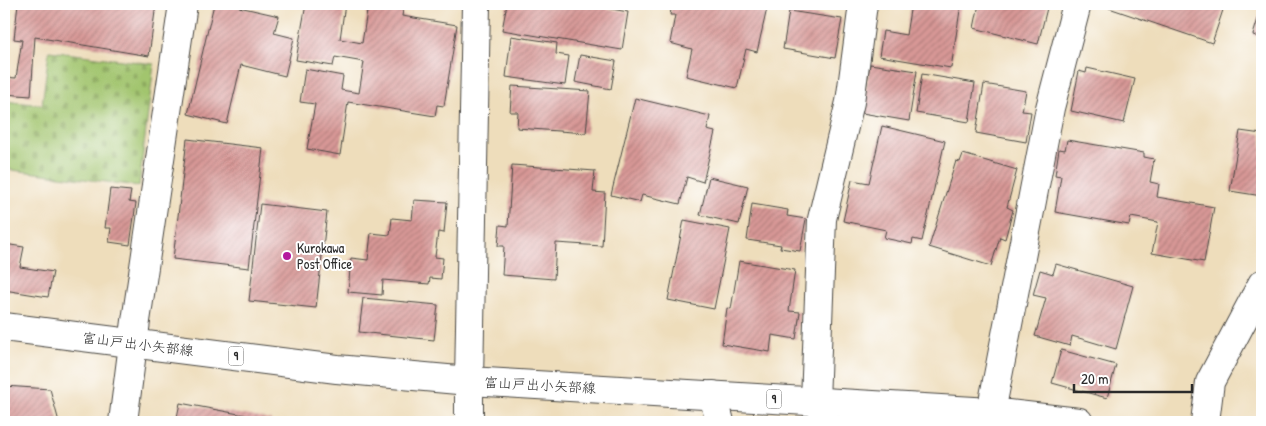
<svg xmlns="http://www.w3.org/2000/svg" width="1266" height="426" font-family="'Patrick Hand','Klee One',sans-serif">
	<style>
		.cemetery { fill: url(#cemetery-stones); stroke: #66784c }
		.building { fill: url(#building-hatch) }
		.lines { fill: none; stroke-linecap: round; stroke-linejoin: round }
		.minor-casing { stroke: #484641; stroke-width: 30 }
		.major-casing { stroke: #484641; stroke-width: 30 }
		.minor { stroke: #fff; stroke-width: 28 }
		.major { stroke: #fff; stroke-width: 28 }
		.poi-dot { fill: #b5179e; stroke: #fff; stroke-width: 2 }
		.labels { text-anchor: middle; stroke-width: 4; stroke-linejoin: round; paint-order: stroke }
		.shield { fill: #fff; stroke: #6b6b6b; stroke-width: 1 }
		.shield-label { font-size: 12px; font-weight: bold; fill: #2b2b2b }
		.poi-label { font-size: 14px; fill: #2b2b2b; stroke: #fff; text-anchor: start }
		.street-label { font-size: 14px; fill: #2b2b2b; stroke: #fff }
	</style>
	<defs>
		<pattern id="cemetery-stones" width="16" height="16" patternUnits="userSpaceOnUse" patternTransform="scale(1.25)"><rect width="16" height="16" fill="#a2c56e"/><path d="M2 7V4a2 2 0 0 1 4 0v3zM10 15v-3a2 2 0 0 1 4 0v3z" fill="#8ca95f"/></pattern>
		<pattern id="building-hatch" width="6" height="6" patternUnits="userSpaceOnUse" patternTransform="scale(1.25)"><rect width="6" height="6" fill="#d89896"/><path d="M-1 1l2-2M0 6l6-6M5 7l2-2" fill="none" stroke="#af7c7b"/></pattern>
	</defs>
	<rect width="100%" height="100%" fill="#fff"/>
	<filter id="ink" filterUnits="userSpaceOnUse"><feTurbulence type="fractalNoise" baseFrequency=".02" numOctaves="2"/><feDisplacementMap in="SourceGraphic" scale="10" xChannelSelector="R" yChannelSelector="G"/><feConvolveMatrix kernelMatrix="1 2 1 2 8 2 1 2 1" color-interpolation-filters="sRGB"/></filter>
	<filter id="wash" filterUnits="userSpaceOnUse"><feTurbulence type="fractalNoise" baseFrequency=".0096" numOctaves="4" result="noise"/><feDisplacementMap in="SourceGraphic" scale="20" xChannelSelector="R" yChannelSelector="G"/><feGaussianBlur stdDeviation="1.12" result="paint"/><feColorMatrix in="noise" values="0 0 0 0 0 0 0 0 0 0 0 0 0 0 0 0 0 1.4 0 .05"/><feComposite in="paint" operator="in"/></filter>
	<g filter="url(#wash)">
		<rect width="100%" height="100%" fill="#edb"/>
		<!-- cemetery -->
		<path class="cemetery" d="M49,51L154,64L139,186L4,169V101L42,105Z"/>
		<g id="blocks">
			<!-- building -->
			<g class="building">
				<path d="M18,4H156L149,56L35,37L31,96L4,94V77L16,78L22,40L14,39Z"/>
				<path d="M214,4H240L239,7L279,16L274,33L294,38L285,76L241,65L227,124L188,114Z"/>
				<path d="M306,4H345L340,39L362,43L368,5L403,10L402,16L457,25L444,106L437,105L435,116L348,102L340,155L307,149L315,104L300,102L305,69L343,76L341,90L359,93L364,62L335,57L333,66L296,60Z"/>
				<path d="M507,4H601V7L628,12L622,50L502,30Z"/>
				<path d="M672,4H768L757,52L746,49L737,88L686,76L692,49L670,43L675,15H670Z"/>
				<path d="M911,4H961L951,68L879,56L883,31L906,35Z"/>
				<path d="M979,4H1048L1038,44L974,28Z"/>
				<path d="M1110,4H1225L1212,43L1109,8Z"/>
				<path d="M1262,6V38L1253,35Z"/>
				<path d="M789,11L842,19L835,58L783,49Z"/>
				<path d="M511,36L557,43L556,54L569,56L565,85L506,77Z"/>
				<path d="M580,55L616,61L611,89L575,82Z"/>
				<path d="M870,64L917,71L909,121L862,113Z"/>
				<path d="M1087,68L1135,79L1124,123L1071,111L1079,71L1086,73Z"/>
				<path d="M922,74L975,83L969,122L916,113Z"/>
				<path d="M984,84L1026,91L1022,111L1031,112L1026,142L976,133Z"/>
				<path d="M512,86L590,91L586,133L517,128L518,112H510Z"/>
				<path d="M635,98L710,116L707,130L715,132L703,182L687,177L680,204L642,195L640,202L611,195Z"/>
				<path d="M882,126L945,141L922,241L913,239L912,244L884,238L886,230L843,221L852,180L869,183Z"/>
				<path d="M1240,131L1262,134V196L1230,191Z"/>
				<path d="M187,139L263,148L249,268L173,259Z"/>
				<path d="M1067,140L1144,153V157L1154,159L1150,182L1159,184L1157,197L1214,207L1204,262L1152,253L1158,222L1131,217L1129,225L1055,212L1061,176L1055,175L1059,149L1065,150Z"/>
				<path d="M963,154L1017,170L1007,207L1013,210L1005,239L1000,237L991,266L929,247L956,161L960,162Z"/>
				<path d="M512,165L595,171L593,192L605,193L602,246L556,243L554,279L502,275L504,246H498L500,225L508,226Z"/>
				<path d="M709,177L748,186L739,224L700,215Z"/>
				<path d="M110,189L131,191L129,202L136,203L130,245L109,242L111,228H105Z"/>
				<path d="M414,200L447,202L444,233L438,232L435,257L443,258L441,279L430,278L429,284L383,280L382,295L348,292L351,258L368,260L371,233L390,235L392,218L412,220Z"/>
				<path d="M260,204L327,212L316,308L249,301Z"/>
				<path d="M752,204L788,210L787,216L806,219L800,251L780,248L781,245L747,240Z"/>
				<path d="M684,220L730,229L714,309L668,300Z"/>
				<path d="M4,244L24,247L20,267L53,272L48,297L4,290Z"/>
				<path d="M739,261L795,270L789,311L800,312L796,339L772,335L770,352L722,344L727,308L731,309Z"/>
				<path d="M1056,264L1133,286L1116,349L1072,336L1070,346L1035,336L1046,298L1033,295L1040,270L1053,274Z"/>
				<path d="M363,298L438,305L434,340L359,332Z"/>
				<path d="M1061,350L1116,365L1107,398L1052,383Z"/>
				<path d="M4,386L50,389L59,422H4Z"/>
				<path d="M180,403L271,420V422H176Z"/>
			</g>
		</g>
	</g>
	<g filter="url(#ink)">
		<use href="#blocks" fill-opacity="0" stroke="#484641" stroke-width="1"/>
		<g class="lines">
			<!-- minor casing -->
			<g class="minor-casing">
				<g id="minor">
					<path d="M469,381L476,4"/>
					<path d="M713,395L720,422"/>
					<path d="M815,401L822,219L850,102L863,4"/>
					<path d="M991,412L1050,108L1077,4"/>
					<path d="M123,422L136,321L183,4"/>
					<path d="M1205,422L1210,382L1262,284"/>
				</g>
			</g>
			<!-- major casing -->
			<g class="major-casing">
				<g id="major">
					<path d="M4,327L337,369L469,381L991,412L1079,422"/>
					<path d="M469,381V422"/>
				</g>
			</g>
			<!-- minor -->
			<use href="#minor" class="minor"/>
			<!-- major -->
			<use href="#major" class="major"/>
		</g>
	</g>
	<!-- markers -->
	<circle class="poi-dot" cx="287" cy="256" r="5"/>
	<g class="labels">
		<!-- shield labels -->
		<g class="shield">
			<rect x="228.5" y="346.5" width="15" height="19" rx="4"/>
			<rect x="766.5" y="389.5" width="15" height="19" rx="4"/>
		</g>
		<g class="shield-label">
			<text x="236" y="360">9</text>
			<text x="774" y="403">9</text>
		</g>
		<!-- poi labels -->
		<g class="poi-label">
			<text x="297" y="253">Kurokawa<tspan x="297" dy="16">Post Office</tspan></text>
		</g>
		<!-- street labels -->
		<g class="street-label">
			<text transform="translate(138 344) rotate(7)" y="5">富山戸出小矢部線</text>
			<text transform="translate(540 385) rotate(3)" y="5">富山戸出小矢部線</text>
		</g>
	</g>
	<!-- margin -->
	<rect width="1266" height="426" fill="none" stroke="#fff" stroke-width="20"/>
	<!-- scale -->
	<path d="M1074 384v8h118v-8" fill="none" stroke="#2b2b2b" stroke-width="2.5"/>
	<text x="1081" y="384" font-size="15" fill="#2b2b2b" stroke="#ffffff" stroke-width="4" paint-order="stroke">20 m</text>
</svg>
